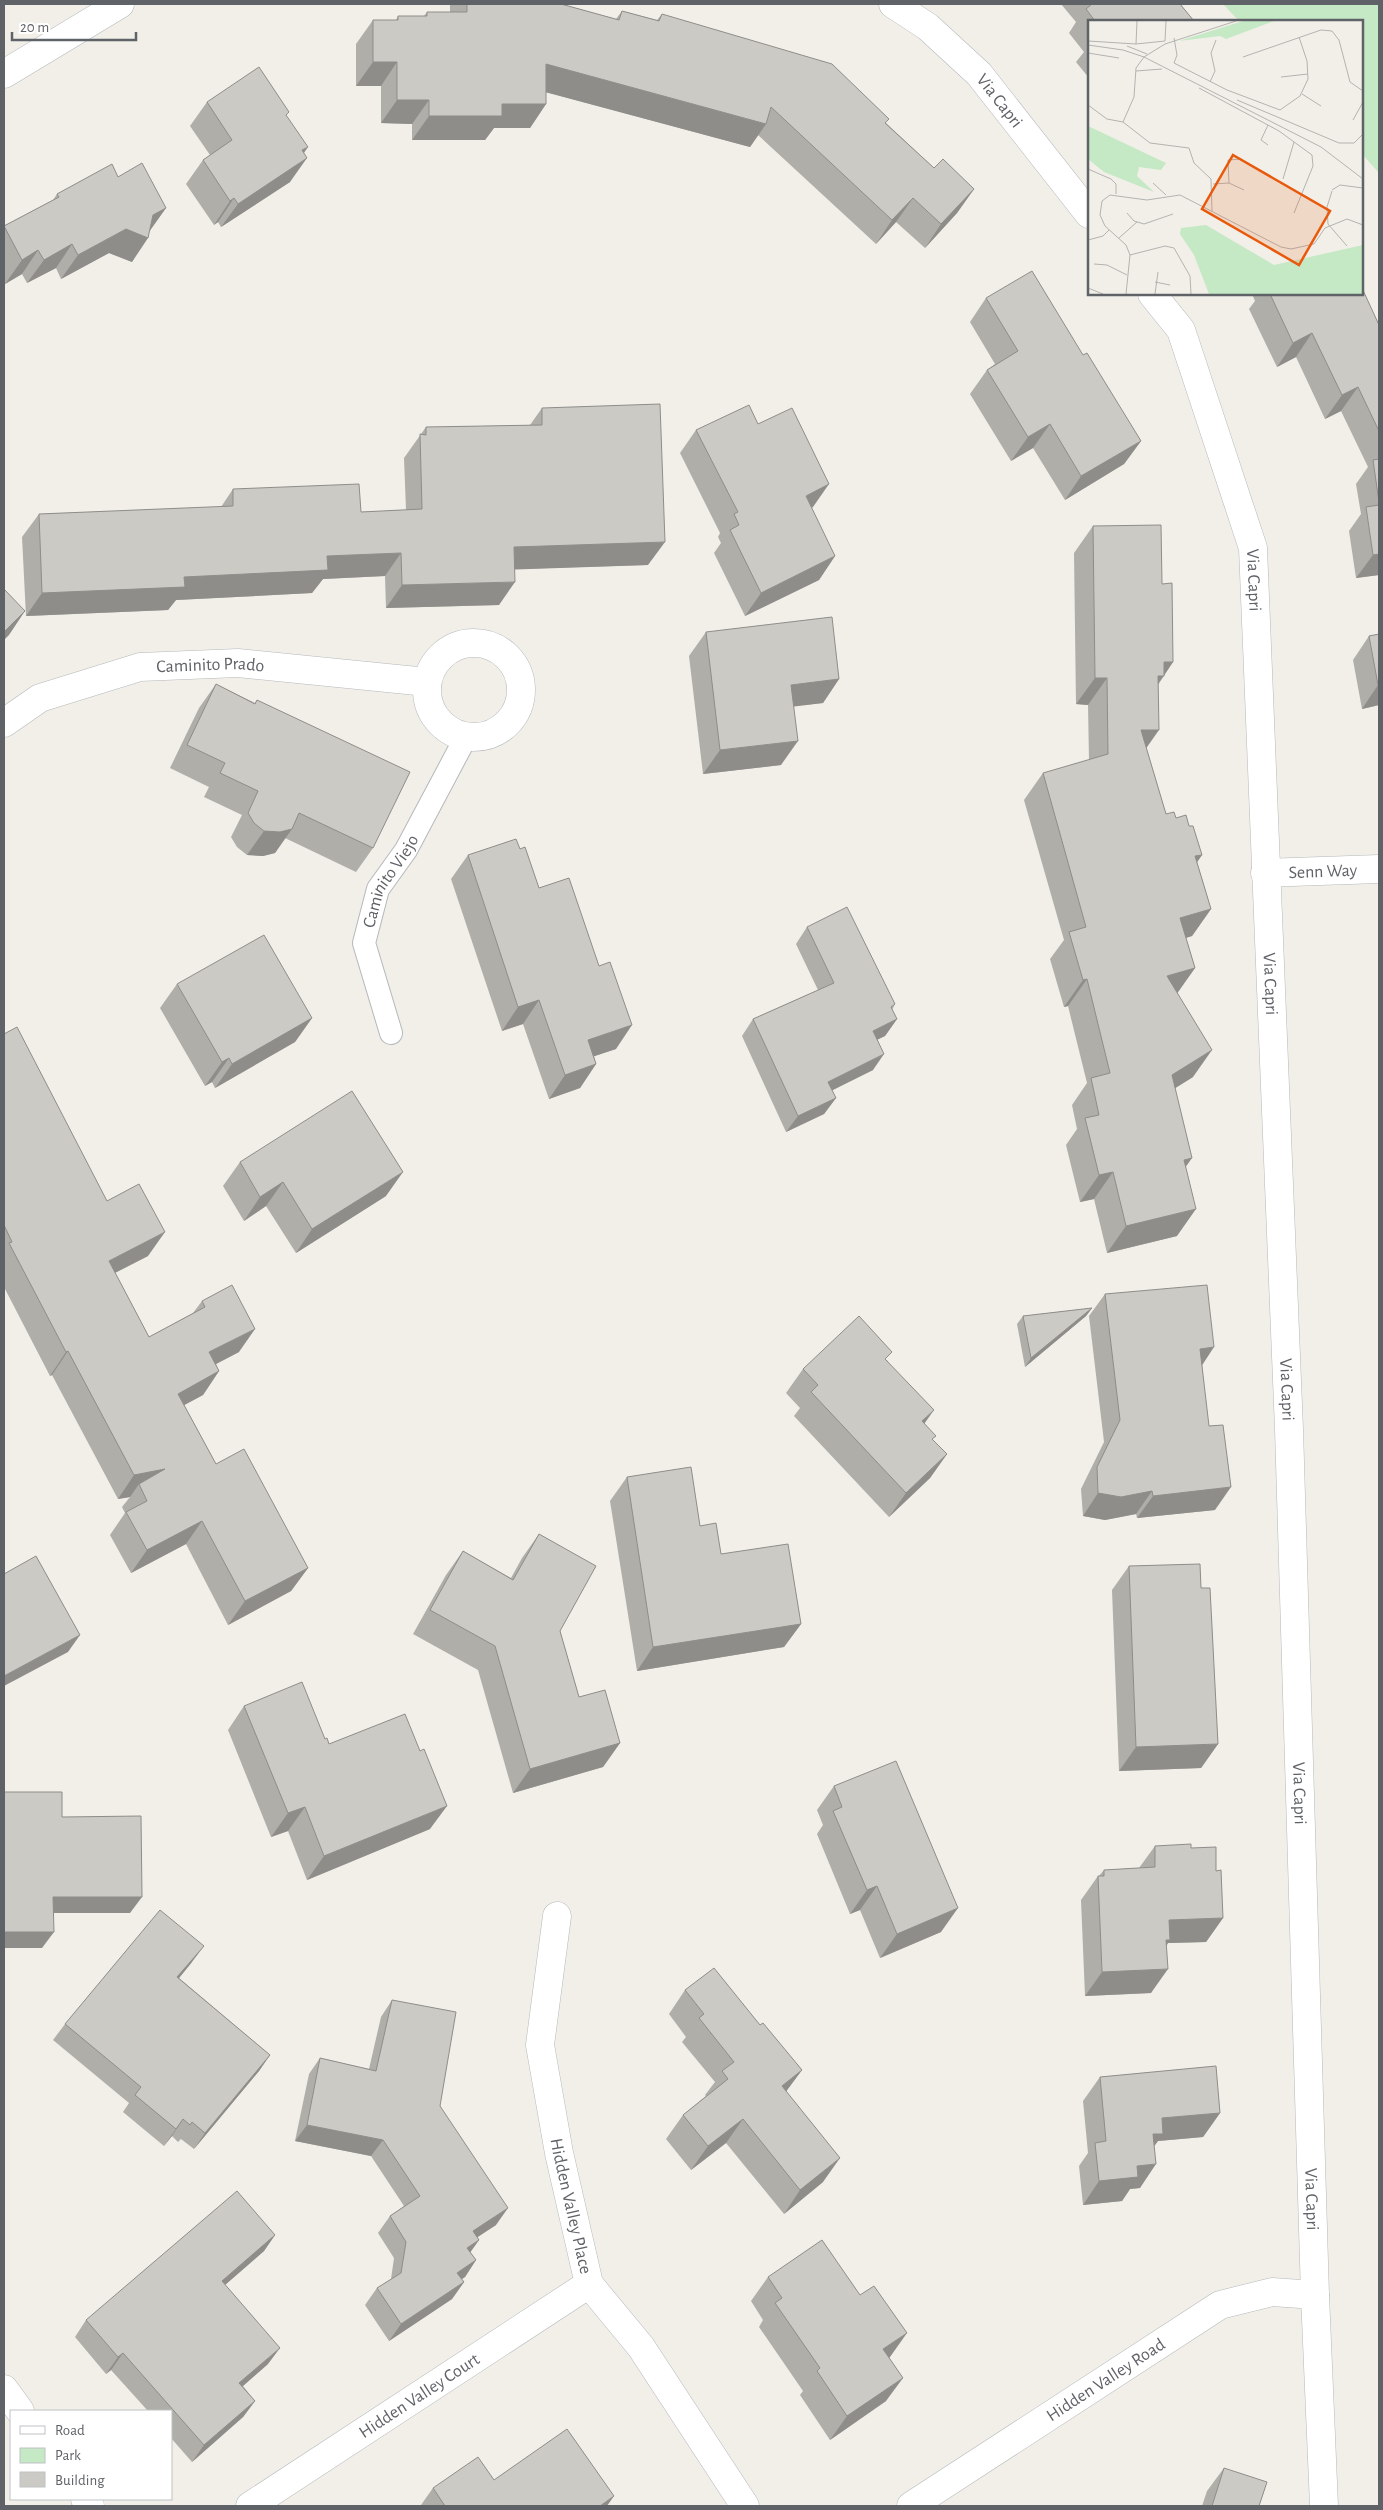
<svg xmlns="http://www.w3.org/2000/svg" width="1383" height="2510" font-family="'Alegreya Sans',sans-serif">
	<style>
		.green { fill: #c5e8c5 }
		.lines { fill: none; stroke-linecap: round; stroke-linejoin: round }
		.service-casing { stroke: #b5b8bc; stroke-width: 24 }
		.minor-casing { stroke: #b5b8bc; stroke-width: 29 }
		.tertiary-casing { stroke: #b5b8bc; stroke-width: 29 }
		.service { stroke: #fff; stroke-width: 22 }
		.minor { stroke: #fff; stroke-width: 28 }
		.tertiary { stroke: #fff; stroke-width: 28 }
		.wall { fill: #afaea9 }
		.shaded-wall { fill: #8f8d8a }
		.building { fill: #cccac5; stroke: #8f8d8a }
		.labels { text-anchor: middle; stroke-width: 4.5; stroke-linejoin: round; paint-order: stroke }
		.street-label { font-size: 18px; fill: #5f6368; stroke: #fff }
		.inset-road { fill: none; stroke: #b3b3b1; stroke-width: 1 }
		.view { fill: #e8590c; fill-opacity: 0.15; stroke: #e8590c; stroke-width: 2.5 }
		.inset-edge { fill: none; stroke: #5f6368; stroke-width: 2.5 }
	</style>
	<rect width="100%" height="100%" fill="#f1efe8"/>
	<!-- green -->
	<path class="green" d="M1223,4H1379V173L1362,154V21H1239Z"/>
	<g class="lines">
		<!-- service casing -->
		<g class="service-casing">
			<g id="service">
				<path id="s1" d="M391,1033L364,943L378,889L406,850L466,737"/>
			</g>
		</g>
		<!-- minor casing -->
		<g class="minor-casing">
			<g id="minor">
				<circle cx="474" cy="690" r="47"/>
				<path id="s2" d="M4,723L40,698L140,667L238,663L427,682"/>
				<path id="s3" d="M1265,873L1379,869"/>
				<path id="s4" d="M557,1916L540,2045L559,2153L589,2284L641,2347L745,2506"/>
				<path d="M4,2389L20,2411"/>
				<path d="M85,2499L90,2506"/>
				<path id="s5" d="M250,2506L589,2284"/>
			</g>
		</g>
		<!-- tertiary casing -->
		<g class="tertiary-casing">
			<g id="tertiary">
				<path id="s6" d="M893,4L928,27L979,74L1089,214"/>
				<path d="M4,74L120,4"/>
				<path id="s7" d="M1152,294L1181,330L1253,548L1289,1429L1315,2295L1324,2506"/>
				<path id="s8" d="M911,2506L1220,2305L1272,2292L1315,2295"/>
			</g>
		</g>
		<!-- service -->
		<use href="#service" class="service"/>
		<!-- minor -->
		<use href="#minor" class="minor"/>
		<!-- tertiary -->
		<use href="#tertiary" class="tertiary"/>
	</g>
	<!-- wall -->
	<g class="wall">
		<path d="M450,4H561L616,19L622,11L657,20L662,14L886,123L934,168L974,189L957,213L925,248L896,222L876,244L758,135L750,147L546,92V104L530,128H494L485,140H412V124L381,123V86H356V44L373,20H396L398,16H424L427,12H450Z"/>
		<path d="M1061,4H1180L1194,21H1089V78L1076,62L1084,52L1069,33L1076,22Z"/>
		<path d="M207,102L286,116L304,153L290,182L221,227L218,222L214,225L186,184L203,160L210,155L190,126Z"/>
		<path d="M118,177L166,208L149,231L132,262L109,253L61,279L56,268L27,283L22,274L5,284L4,281V226L53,200L57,194Z"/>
		<path d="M1252,294H1362L1379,325V575L1356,578L1349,531L1361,514L1356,484L1368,467L1341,411L1325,419L1296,357L1277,367L1249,309L1255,301Z"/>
		<path d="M986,298L1083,355L1141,441L1124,464L1065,500L1033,448L1011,461L970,394L987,370L995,364L970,322Z"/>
		<path d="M542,408L648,565L515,569L499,605L386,608L385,576L323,579L312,593L176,600L168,610L26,616L22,537L39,514L221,507L233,489L361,512L406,510L404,458L426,427L530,425Z"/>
		<path d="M758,424L813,507L811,508L835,556L819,580L745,616L714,553L721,543L718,537L720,533L680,453L696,430Z"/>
		<path d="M1093,526L1162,584L1173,662L1158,685L1146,747L1166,814L1176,818L1189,826L1202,855L1197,862L1211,909L1192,936L1186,938L1195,968L1177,993L1193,1077L1175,1088L1186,1167L1177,1236L1107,1253L1094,1199L1080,1202L1066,1145L1077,1129L1072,1105L1087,1083L1068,1006L1064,1007L1050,959L1064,940L1024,800L1043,773L1089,760L1088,705L1076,704L1074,553Z"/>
		<path d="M706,632L839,679L823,703L793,706L781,765L703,774L689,656Z"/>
		<path d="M1379,634V705L1362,709L1353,660L1369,636Z"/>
		<path d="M216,684L255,703L257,700L373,848L356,872L285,838L275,853L263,856L247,855L237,847L231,837L242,815L204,797L209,787L170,768L199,708Z"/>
		<path d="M520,849L616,1049L594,1056L596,1064L580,1088L549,1099L523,1024L502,1031L451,879L468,855Z"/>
		<path d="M807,927L895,1004L892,1010L897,1019L885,1036L877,1040L873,1070L832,1090L836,1098L824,1114L786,1132L742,1036L753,1019L818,990L796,944Z"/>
		<path d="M177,984L312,1018L295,1042L215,1088L212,1082L205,1086L160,1008Z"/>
		<path d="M4,1034L107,1201L148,1256L115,1273L149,1337L193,1313L202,1301L239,1352L216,1364L219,1371L203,1395L184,1405L216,1464L308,1568L291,1591L228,1625L186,1544L131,1573L110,1535L125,1513L122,1507L130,1497L118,1499L52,1375L50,1376L4,1287Z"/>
		<path d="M240,1162L386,1196L296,1253L266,1206L244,1221L223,1186Z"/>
		<path d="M1105,1294L1202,1365L1215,1510L1137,1518L1136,1514L1105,1520L1083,1516L1081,1489L1104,1442L1089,1316Z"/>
		<path d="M1092,1308L1086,1316L1025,1367L1017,1324L1023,1316Z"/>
		<path d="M887,1360L924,1423L933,1440L947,1454L930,1478L889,1517L794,1416L800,1408L786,1393L803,1369Z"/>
		<path d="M627,1477L700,1526L721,1554L801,1624L784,1647L637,1671L610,1501Z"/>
		<path d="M539,1534L560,1631L579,1697L620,1743L603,1767L513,1793L478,1670L413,1634L446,1575L463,1551L511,1578L522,1558Z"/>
		<path d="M1129,1566L1201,1588L1218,1744L1201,1768L1119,1771L1112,1590Z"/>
		<path d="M244,1706L325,1739L329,1744L430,1829L307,1880L288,1831L271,1837L228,1730Z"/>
		<path d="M834,1786L941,1932L880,1958L860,1910L850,1914L817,1834L823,1825L817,1810Z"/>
		<path d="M1155,1846L1191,1848L1216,1871L1223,1918L1206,1942L1168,1943L1167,1945L1151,1993L1085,1996L1081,1900L1098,1876H1099L1104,1870L1139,1868Z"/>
		<path d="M192,1962L179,1978L270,2055L259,2071L194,2149L181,2139L178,2142L172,2136L164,2146L123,2112L129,2103L53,2040L65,2024Z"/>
		<path d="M685,1990L760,2025L802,2070L786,2091L823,2182L784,2214L726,2143L691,2170L666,2139L683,2115L706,2096L705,2095L715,2082L682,2042L686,2037L669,2014Z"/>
		<path d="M392,2000L440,2106L496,2225L477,2237L479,2240L470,2252L476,2260L465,2277L461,2279L464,2282L452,2299L389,2341L365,2305L377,2288L391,2279L394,2258L378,2233L390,2216L404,2206L371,2156L295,2141L309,2074L320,2058L369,2069L381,2017Z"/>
		<path d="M1100,2077L1220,2113L1203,2137L1158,2141L1154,2146L1140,2188L1130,2189L1122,2201L1083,2205L1079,2166L1088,2153L1083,2101Z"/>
		<path d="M275,2235L264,2251L225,2285L268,2364L243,2386L255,2401L243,2417L192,2462L171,2438V2411H148L111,2370L106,2374L75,2337L86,2320Z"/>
		<path d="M768,2277L890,2357L889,2358L886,2401L830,2440L800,2395L803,2391L759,2327L763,2320L751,2301Z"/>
		<path d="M1224,2468L1259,2506H1202L1207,2491Z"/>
		<path d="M433,2488L607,2506H422L421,2505Z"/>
	</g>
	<!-- shaded-wall -->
	<g class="shaded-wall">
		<path d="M373,62H397L381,86H356Z"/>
		<path d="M546,64L766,124L750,147L530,88Z"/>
		<path d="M397,100H429L412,124L381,123Z"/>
		<path d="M502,104H546L530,128H494L485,140H412L429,116Z"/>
		<path d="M308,147L295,166L307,158L290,182L221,227L238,204L302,150Z"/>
		<path d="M974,189L957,213L925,248L941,224Z"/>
		<path d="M234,198L218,222L214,225L230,201Z"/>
		<path d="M913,198L896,222L876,244L892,220Z"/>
		<path d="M166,208L149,232L148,238L132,262L109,253L61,279L78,255Z"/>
		<path d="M72,244L56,268L27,283L44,260Z"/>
		<path d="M38,250L22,274L5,284L22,260Z"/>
		<path d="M1312,333L1296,357L1277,367L1293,343Z"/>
		<path d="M1358,387L1341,411L1325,419L1342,395Z"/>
		<path d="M1050,424L1033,448L1011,461L1028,437Z"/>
		<path d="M1141,441L1124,464L1065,500L1081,476Z"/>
		<path d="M829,484L813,507L789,519L806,496Z"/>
		<path d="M665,542L648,565L498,570L514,547Z"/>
		<path d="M401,553L385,576L323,579L312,593L176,600L168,610L26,616L42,593L184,577L327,556Z"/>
		<path d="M1379,554V575L1356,578L1373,555Z"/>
		<path d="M835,556L819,580L745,616L761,593Z"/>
		<path d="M515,582L499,605L386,608L402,585Z"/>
		<path d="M25,611L9,635L4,640V632Z"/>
		<path d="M1164,662H1173L1145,703Z"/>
		<path d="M1095,678H1107L1088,705L1076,704Z"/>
		<path d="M839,679L823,703L774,709L791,685Z"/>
		<path d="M1378,685H1379V705L1362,709Z"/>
		<path d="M1141,730H1159L1140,757Z"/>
		<path d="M798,741L781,765L703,774L720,750Z"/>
		<path d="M292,829L275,853L263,856L247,855L264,831Z"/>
		<path d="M1202,855L1183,882L1195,856Z"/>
		<path d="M1211,909L1192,936L1161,945L1180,918Z"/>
		<path d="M1195,968L1176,995L1167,976Z"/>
		<path d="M1087,979L1068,1006L1064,1007L1083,980Z"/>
		<path d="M539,1000L523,1024L502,1031L518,1007Z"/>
		<path d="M312,1018L295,1042L215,1088L232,1064Z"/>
		<path d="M897,1019L885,1036L861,1047L873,1031Z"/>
		<path d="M632,1025L616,1049L571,1064L588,1040Z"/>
		<path d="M1212,1050L1193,1077L1153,1102L1172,1075Z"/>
		<path d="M884,1054L873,1070L817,1098L828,1082Z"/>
		<path d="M229,1058L212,1082L205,1086L222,1062Z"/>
		<path d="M596,1064L580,1088L549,1099L565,1075Z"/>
		<path d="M836,1098L824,1114L786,1132L798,1116Z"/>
		<path d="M1192,1158L1173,1185L1184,1160Z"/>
		<path d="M403,1172L386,1196L296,1253L312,1229Z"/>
		<path d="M1113,1172L1094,1199L1080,1202L1099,1175Z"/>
		<path d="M283,1182L266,1206L244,1221L260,1197Z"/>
		<path d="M1196,1209L1177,1236L1107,1253L1126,1226Z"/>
		<path d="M165,1232L148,1256L93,1284L109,1261Z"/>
		<path d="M1092,1308L1086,1316L1025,1367L1031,1358Z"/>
		<path d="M255,1329L239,1352L193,1376L209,1352Z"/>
		<path d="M1214,1347L1199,1370L1200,1349Z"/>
		<path d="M68,1351L52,1375L50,1376L66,1352Z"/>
		<path d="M219,1371L203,1395L162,1417L178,1394Z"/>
		<path d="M934,1410L917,1434L922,1421Z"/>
		<path d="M947,1454L930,1478L889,1517L906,1493Z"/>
		<path d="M165,1469L139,1484L130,1497L118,1499L134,1475Z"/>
		<path d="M1231,1487L1215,1510L1137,1518L1153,1496Z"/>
		<path d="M1152,1491L1136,1514L1105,1520L1083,1516L1098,1493Z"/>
		<path d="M202,1521L186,1544L131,1573L147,1550Z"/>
		<path d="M308,1568L291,1591L228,1625L245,1601Z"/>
		<path d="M801,1624L784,1647L637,1671L653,1647Z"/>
		<path d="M80,1635L68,1652L4,1686V1676Z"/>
		<path d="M620,1743L603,1767L513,1793L530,1769Z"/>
		<path d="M1218,1744L1201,1768L1119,1771L1136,1747Z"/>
		<path d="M447,1806L430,1829L307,1880L324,1856Z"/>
		<path d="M305,1807L288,1831L271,1837L288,1813Z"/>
		<path d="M877,1886L860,1910L850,1914L867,1890Z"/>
		<path d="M53,1897H142L130,1913H42Z"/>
		<path d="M958,1908L941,1932L880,1958L897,1934Z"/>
		<path d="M1223,1918L1206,1942L1168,1943L1154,1964L1169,1920Z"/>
		<path d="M4,1932H54L42,1948H4Z"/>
		<path d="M204,1946L192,1962L166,1994L177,1977Z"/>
		<path d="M1168,1969L1151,1993L1085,1996L1102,1972Z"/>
		<path d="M270,2055L259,2071L194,2149L205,2133Z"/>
		<path d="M802,2070L785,2093L782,2086Z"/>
		<path d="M1220,2113L1203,2137L1158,2141L1146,2157L1137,2158L1162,2118Z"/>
		<path d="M183,2119L172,2136L164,2146L176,2129Z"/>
		<path d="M743,2119L726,2143L691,2170L708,2146Z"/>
		<path d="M307,2125L383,2140L371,2156L295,2141Z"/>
		<path d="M840,2158L823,2182L784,2214L800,2190Z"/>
		<path d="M1156,2164L1140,2188L1130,2189L1122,2201L1083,2205L1099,2181L1137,2166Z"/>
		<path d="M508,2208L496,2225L461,2248L473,2231Z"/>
		<path d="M275,2235L264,2251L210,2298L222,2281Z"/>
		<path d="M479,2240L467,2257V2248Z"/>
		<path d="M476,2260L465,2277L446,2290L457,2273Z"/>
		<path d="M464,2282L452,2299L389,2341L401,2324Z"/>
		<path d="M907,2333L890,2357L866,2373L883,2349Z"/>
		<path d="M280,2348L268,2364L228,2399L239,2383Z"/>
		<path d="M123,2353L111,2370L106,2374L118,2357Z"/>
		<path d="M903,2378L886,2401L830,2440L847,2416Z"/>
		<path d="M255,2401L243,2417L192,2462L204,2445Z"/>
		<path d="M614,2496L607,2506H600Z"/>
	</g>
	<!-- building -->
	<g class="building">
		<path d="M467,4H561L619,20L622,11L659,21L662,14L832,64L889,119L885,123L934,168L943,159L974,189L941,224L913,198L892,220L771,107L766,124L546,64V104H502V116H429V100H397V62H373V20H398V16H427V12H467Z"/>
		<path d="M1092,4H1180L1194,21H1095L1086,9Z"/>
		<path d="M259,67L289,112L286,115L308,147L302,150L307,158L238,204L234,198L230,201L203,160L232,140L207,102Z"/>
		<path d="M142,163L166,208L153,215L148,238L126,229L78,255L72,244L44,260L38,250L22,260L4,226L59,197L57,194L112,164L118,177Z"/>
		<path d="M1032,271L1083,355L1087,353L1141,441L1081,476L1050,424L1028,437L987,370L1018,351L986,298Z"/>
		<path d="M1362,288L1379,325V431L1358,387L1342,395L1312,333L1293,343L1270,294H1362Z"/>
		<path d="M660,404L665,542L514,547L515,582L402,585L401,553L327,556L328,570L184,577L185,587L42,593L39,514L233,506V489L359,484L361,512L422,509L420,434L426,435V427L542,425V408Z"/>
		<path d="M749,405L758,424L792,408L829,484L806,496L835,556L761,593L730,530L739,525L734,514L738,512L696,430Z"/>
		<path d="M1379,459V502L1373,460Z"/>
		<path d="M1379,505V554L1373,555L1366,507Z"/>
		<path d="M1161,525L1162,584L1172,583L1173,662H1164V676H1158L1159,730H1141L1166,814L1174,812L1176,818L1186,815L1189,826H1193L1202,855L1195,856L1211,909L1180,918L1195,968L1167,976L1212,1050L1172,1075L1192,1158L1184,1160L1196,1209L1126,1226L1113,1172L1099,1175L1085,1118L1099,1115L1091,1078L1110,1073L1087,979L1083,980L1069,932L1086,927L1043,773L1108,754L1107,678H1095L1093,526Z"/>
		<path d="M4,589L25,611L4,632Z"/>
		<path d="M832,617L839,679L791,685L798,741L720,750L706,632Z"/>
		<path d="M1379,634V685H1378L1369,636Z"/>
		<path d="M216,684L255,704L257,700L410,772L373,848L299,813L292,829L280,832L264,831L254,823L248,813L258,791L220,773L225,763L187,745Z"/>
		<path d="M516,839L520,849L525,847L539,888L569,878L599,966L610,962L632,1025L588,1040L596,1064L565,1075L539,1000L518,1007L468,855Z"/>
		<path d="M847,907L895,1004L891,1007L897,1019L873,1031L884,1054L828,1082L836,1098L798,1116L753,1019L834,983L807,927Z"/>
		<path d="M264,935L312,1018L232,1064L229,1058L222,1062L177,984Z"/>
		<path d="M17,1027L107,1201L139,1184L165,1232L109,1261L149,1337L205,1307L202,1301L232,1285L255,1329L209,1352L219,1371L178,1394L216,1464L244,1449L308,1568L245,1601L202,1521L147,1550L126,1512L147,1501L139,1484L165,1469L134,1475L68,1351L66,1352L9,1243L12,1242L4,1225V1034Z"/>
		<path d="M352,1091L403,1172L312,1229L283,1182L260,1197L240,1162Z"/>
		<path d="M1207,1285L1214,1347L1200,1349L1209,1426L1223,1425L1231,1487L1153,1496L1152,1491L1121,1497L1098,1493L1097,1467L1120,1420L1105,1294Z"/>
		<path d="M1092,1308L1031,1358L1023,1316Z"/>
		<path d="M859,1316L892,1352L885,1359L934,1410L922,1421L936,1436L932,1439L947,1454L906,1493L811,1392L818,1385L803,1369Z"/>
		<path d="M691,1467L700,1526L716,1523L721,1554L788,1544L801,1624L653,1647L627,1477Z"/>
		<path d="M539,1534L596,1566L560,1631L579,1697L605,1690L620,1743L530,1769L495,1646L430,1610L463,1551L513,1580Z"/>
		<path d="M36,1556L80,1635L4,1676V1574Z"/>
		<path d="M1200,1564L1201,1588H1210L1218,1744L1136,1747L1129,1566Z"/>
		<path d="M302,1682L325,1739L327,1738L329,1744L405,1714L420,1751L424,1749L447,1806L324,1856L305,1807L288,1813L244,1706Z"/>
		<path d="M896,1761L958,1908L897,1934L877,1886L867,1890L833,1811L842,1807L834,1786Z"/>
		<path d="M4,1792H62V1817L141,1816L142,1897H53L54,1932H4Z"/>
		<path d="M1191,1844V1848L1216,1847V1871L1221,1870L1223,1918L1169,1920L1170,1940H1166L1168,1969L1102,1972L1098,1876H1104V1870L1155,1867V1846Z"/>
		<path d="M160,1910L204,1946L177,1977L270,2055L205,2133L192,2122L190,2125L183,2119L176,2129L135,2095L141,2087L65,2024Z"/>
		<path d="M714,1968L760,2025L763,2023L802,2070L782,2086L840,2158L800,2190L743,2119L708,2146L683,2115L728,2079L722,2071L734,2062L699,2018L704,2014L685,1990Z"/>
		<path d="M392,2000L456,2012L440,2106L508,2208L473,2231L479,2240L467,2248L476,2260L457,2273L464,2282L401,2324L377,2288L401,2273L406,2242L390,2216L420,2196L383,2140L307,2125L320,2058L376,2071Z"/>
		<path d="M1216,2066L1220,2113L1162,2118L1163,2134H1153L1156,2164L1137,2166L1138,2177L1099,2181L1095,2143L1106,2141L1100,2077Z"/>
		<path d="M237,2191L275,2235L222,2281L280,2348L239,2383L255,2401L204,2445L123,2353L118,2357L86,2320Z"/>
		<path d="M822,2240L860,2295L874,2286L907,2333L883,2349L903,2378L847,2416L817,2371L820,2368L775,2303L782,2298L768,2277Z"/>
		<path d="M567,2429L614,2496L600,2506H445L433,2488L478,2457L494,2480Z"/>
		<path d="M1224,2468L1267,2482L1259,2506H1212Z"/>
	</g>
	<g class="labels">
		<!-- street labels -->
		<g class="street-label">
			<text dy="6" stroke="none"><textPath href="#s6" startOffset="145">Via Capri</textPath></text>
			<text dy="6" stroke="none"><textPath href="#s7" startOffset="308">Via Capri</textPath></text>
			<text dy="6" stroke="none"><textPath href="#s2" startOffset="219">Caminito Prado</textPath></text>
			<text dy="6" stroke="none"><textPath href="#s3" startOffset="58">Senn Way</textPath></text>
			<text dy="6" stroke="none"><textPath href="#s1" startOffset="162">Caminito Viejo</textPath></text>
			<text dy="6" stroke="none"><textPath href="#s7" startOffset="712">Via Capri</textPath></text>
			<text dy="6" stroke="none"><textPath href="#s7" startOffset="1118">Via Capri</textPath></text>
			<text dy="6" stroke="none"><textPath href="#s7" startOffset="1522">Via Capri</textPath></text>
			<text dy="6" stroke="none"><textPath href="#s7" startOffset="1928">Via Capri</textPath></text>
			<text dy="6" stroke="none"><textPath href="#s4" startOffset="294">Hidden Valley Place</textPath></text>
			<text dy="6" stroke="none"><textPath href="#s8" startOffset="232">Hidden Valley Road</textPath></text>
			<text dy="6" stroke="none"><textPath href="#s5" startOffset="202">Hidden Valley Court</textPath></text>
		</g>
	</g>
	<!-- overview -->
	<g transform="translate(1088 20)">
		<rect width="275" height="275" fill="#f1efe8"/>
		<path d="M155,1H186L138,19L132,16L91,21ZM0,106L78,143L73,150L51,147L49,156L66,172L16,152L0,139ZM118,205L186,245L275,225V274H121L106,235L92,214L93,208Z" fill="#c5e8c5"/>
		<path class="inset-road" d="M86,18L89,35L86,43L139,70L192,90L212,76L220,59L219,41L211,17M0,21L48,24L77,21M77,21L78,1M48,24L49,1M0,25L35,30L56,37L77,24L148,1M39,26L59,34M0,33L31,38M56,37L48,48L46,77L35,102L62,123L101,128L106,143L123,159L124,191M56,37L233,127L275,159M155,37L233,10L244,11L251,20L262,62L275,71M48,51L74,49M193,57L220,54M122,62L127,51L123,33L128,20M111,68L191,111L224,135L225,146L206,193M214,74L233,86M149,80L251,123H266L275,114M0,85L19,99L35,102M265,100L275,82M180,125L173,120L180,105M0,149L23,159L28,164V174M195,159L206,122M65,163L78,175M141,163L140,140L154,139M125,164L141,163L156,170M244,170L252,165L275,168M244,171L239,187L240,204L259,226M39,193L46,201L56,204L85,194M31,218L49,202M0,220L15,216L21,210M42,235L77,226L86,228L102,256L103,274M6,244L19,245L39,255M67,262L82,265M0,268L15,274M38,274L42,235L38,225L17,206L12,195L14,181L22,175L59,180L92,175L193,227L203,229L226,224L237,208L259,199L275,205M67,274L70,252"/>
		<path class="view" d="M145,135L242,191L211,245L114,189Z"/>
		<rect width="275" height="275" class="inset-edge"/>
	</g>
	<!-- border -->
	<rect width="1383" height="2510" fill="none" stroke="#5f6368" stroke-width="10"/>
	<!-- legend -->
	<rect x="10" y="2410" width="162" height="90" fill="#ffffff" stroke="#bfc1c3"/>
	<rect x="20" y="2426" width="25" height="8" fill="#ffffff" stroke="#bfc1c3"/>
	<text x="55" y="2435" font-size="15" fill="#5f6368">Road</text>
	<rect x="20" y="2448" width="25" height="15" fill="#c5e8c5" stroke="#bfc1c3"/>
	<text x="55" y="2460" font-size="15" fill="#5f6368">Park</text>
	<rect x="20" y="2472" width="25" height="15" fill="#cccac5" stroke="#bfc1c3"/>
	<text x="55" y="2485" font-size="15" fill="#5f6368">Building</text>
	<!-- scale -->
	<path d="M12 32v8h124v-8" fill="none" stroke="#5f6368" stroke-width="2.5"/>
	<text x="20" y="32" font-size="15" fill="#5f6368" stroke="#ffffff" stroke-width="4" paint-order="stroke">20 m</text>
</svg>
